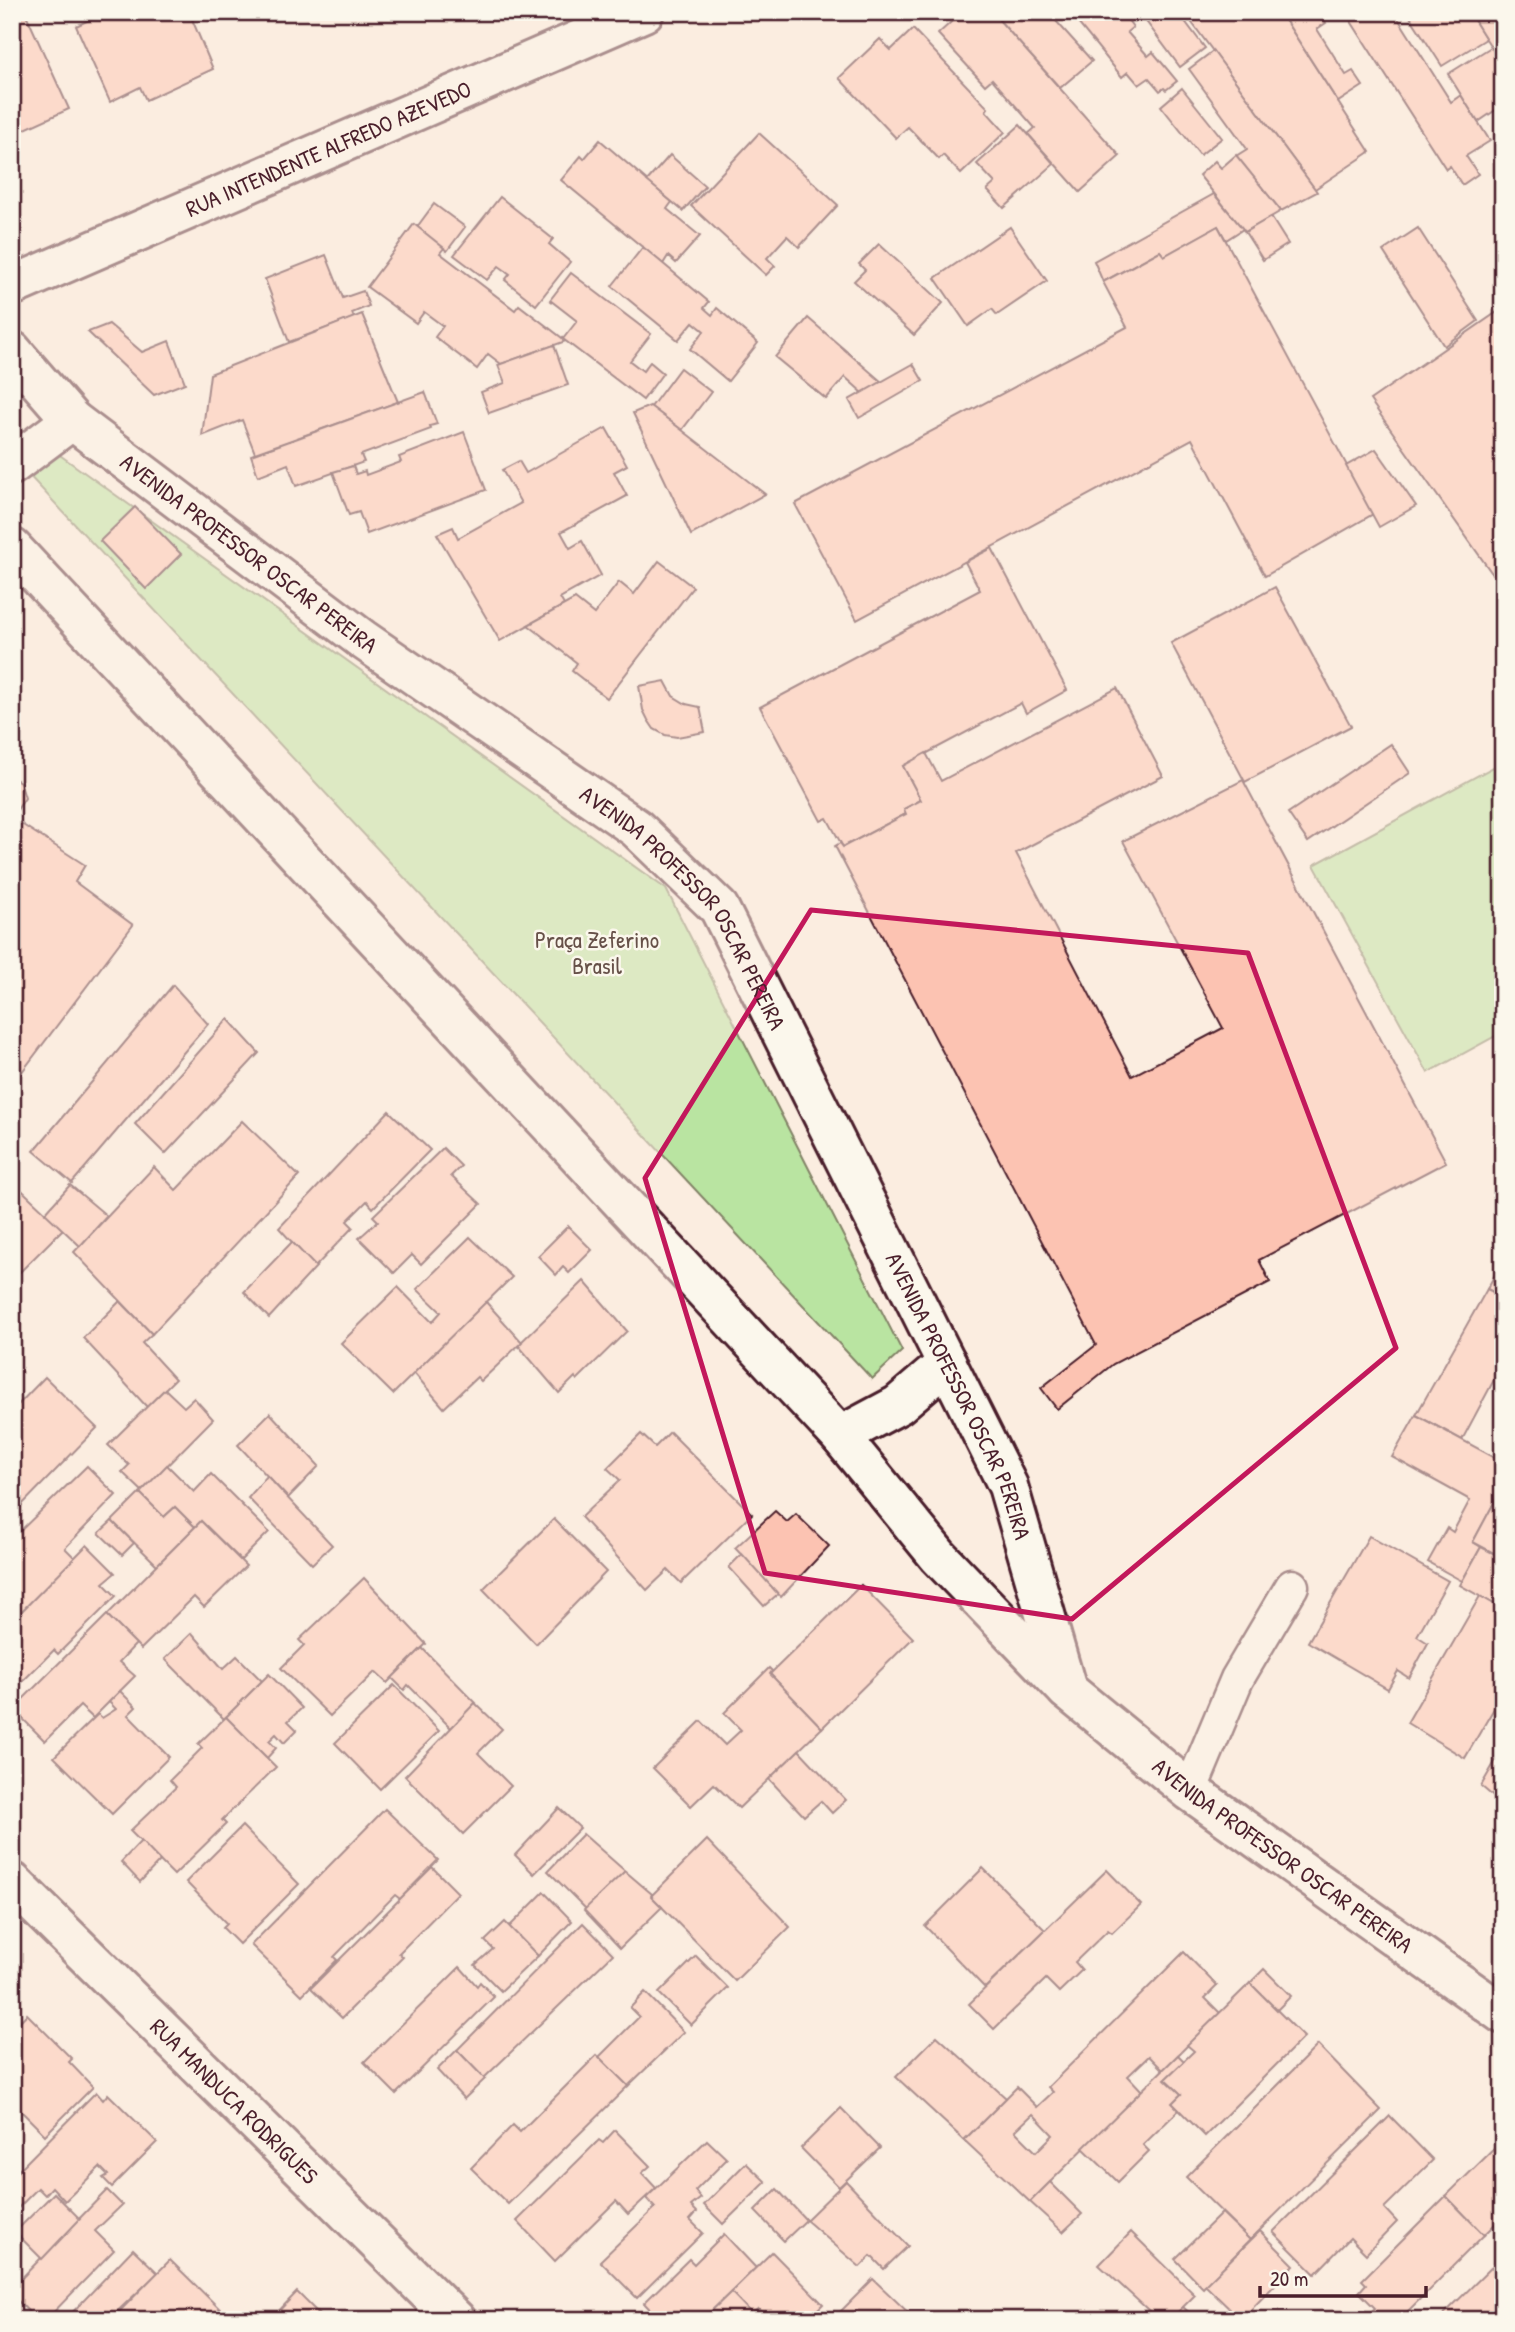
<svg xmlns="http://www.w3.org/2000/svg" width="1515" height="2332" font-family="'Patrick Hand',sans-serif">
	<style>
		.green { fill: #b9e4a1; stroke: #828266; stroke-width: 2 }
		.building { fill: #fcc3b2; stroke: #4a1f2b; stroke-width: 2; fill-rule: evenodd }
		.lines { fill: none; stroke-linecap: round; stroke-linejoin: round }
		.lane-casing { stroke: #4a1f2b; stroke-width: 37 }
		.street-casing { stroke: #4a1f2b; stroke-width: 44 }
		.secondary-casing { stroke: #4a1f2b; stroke-width: 44 }
		.lane { stroke: #fbf7ec; stroke-width: 32 }
		.street { stroke: #fbf7ec; stroke-width: 38 }
		.secondary { stroke: #fbf7ec; stroke-width: 38 }
		.marked { fill: none; stroke: #c2185b; stroke-width: 5; stroke-linejoin: round }
		.labels { text-anchor: middle; stroke-width: 5; stroke-linejoin: round; paint-order: stroke }
		.street-label { font-size: 23px; fill: #4a1f2b; stroke: #fbf7ec }
		.park-label { font-size: 23px; fill: #665048; stroke: #fbf7ec }
	</style>
	<rect width="100%" height="100%" fill="#fbede0"/>
	<filter id="ink" filterUnits="userSpaceOnUse"><feTurbulence type="fractalNoise" baseFrequency=".0143" numOctaves="2"/><feDisplacementMap in="SourceGraphic" scale="14" xChannelSelector="R" yChannelSelector="G"/><feConvolveMatrix kernelMatrix="1 2 1 2 8 2 1 2 1" color-interpolation-filters="sRGB"/></filter>
	<g filter="url(#ink)">
		<!-- green -->
		<g class="green">
			<path d="M50,448L666,889L902,1351L872,1379L25,471Z"/>
			<path d="M1495,766L1503,780V1032L1428,1073L1314,865Z"/>
		</g>
		<!-- building -->
		<g class="building">
			<path d="M12,12H25L69,109L12,135Z"/>
			<path d="M106,12H173L175,16L189,12L213,69L146,100L140,87L110,102L76,26Z"/>
			<path d="M962,12H992L1120,156L1080,192L1028,134L1035,128L992,79L985,85L938,34Z"/>
			<path d="M992,12H1048L1092,61L1060,88Z"/>
			<path d="M1069,12H1122L1133,27L1127,32L1148,56L1153,52L1177,81L1166,90L1164,88L1160,91L1149,78L1139,85L1128,72L1122,77Z"/>
			<path d="M1139,12H1178L1205,48L1180,67Z"/>
			<path d="M1184,12H1280L1370,152L1315,189Z"/>
			<path d="M1280,12H1320L1326,23L1317,29L1346,75L1353,71L1363,86L1338,102Z"/>
			<path d="M1345,12H1394L1451,102L1461,95L1490,141L1466,156L1478,174L1462,185L1450,166L1446,169Z"/>
			<path d="M1407,12H1469L1486,39L1442,66Z"/>
			<path d="M1469,12H1503V65L1486,39Z"/>
			<path d="M913,29L988,108L986,111L1005,132L961,174L943,155L939,159L908,127L896,138L839,78L880,39L891,50Z"/>
			<path d="M1491,47L1503,65V105L1478,122L1448,74Z"/>
			<path d="M1213,51L1315,189L1317,192L1281,211L1236,156L1247,149L1189,69Z"/>
			<path d="M1182,88L1222,138L1200,155L1161,106Z"/>
			<path d="M1020,125L1054,164L1004,208L987,190L995,183L977,164Z"/>
			<path d="M759,133L838,205L799,247L787,236L767,258L775,266L766,275L691,206Z"/>
			<path d="M600,140L672,202L667,209L700,236L676,263L668,256L663,264L561,180L581,156L584,159Z"/>
			<path d="M670,155L705,186L683,211L647,181Z"/>
			<path d="M1236,155L1281,211L1245,232L1199,175L1215,161L1221,168Z"/>
			<path d="M1214,194L1243,229L1226,240L1218,226L1164,256L1160,251L1103,282L1094,261Z"/>
			<path d="M500,197L553,239L549,244L570,262L536,305L505,280L510,274L499,266L487,280L454,255Z"/>
			<path d="M434,204L465,227L447,251L417,227Z"/>
			<path d="M1271,217L1288,244L1263,260L1245,232Z"/>
			<path d="M414,224L444,248L440,253L515,310L519,305L566,341L501,364L488,354L477,369L435,337L443,326L424,312L416,323L367,287Z"/>
			<path d="M1218,226L1373,514L1265,576L1192,439L857,620L795,504L1127,327L1103,282L1160,251L1164,256Z"/>
			<path d="M1010,227L1047,281L997,315L992,309L968,326L935,278Z"/>
			<path d="M1418,228L1478,321L1444,346L1383,251Z"/>
			<path d="M879,244L943,303L914,335L854,281L865,270L859,264Z"/>
			<path d="M643,247L709,302L704,308L712,315L717,308L758,343L728,381L690,349L704,331L693,322L678,340L612,286Z"/>
			<path d="M326,255L343,298L363,291L369,306L352,313L354,318L289,342L265,279Z"/>
			<path d="M571,273L651,334L630,361L643,371L650,362L663,373L643,400L563,339L577,321L550,300Z"/>
			<path d="M1503,308V589L1370,400Z"/>
			<path d="M362,314L398,402L255,453L242,420L202,436L210,374Z"/>
			<path d="M808,318L882,382L863,393L845,377L826,399L775,357Z"/>
			<path d="M109,324L142,352L169,341L185,383L154,395L88,332Z"/>
			<path d="M554,345L568,385L489,413L481,392L505,383L498,365Z"/>
			<path d="M913,364L923,381L859,418L849,400Z"/>
			<path d="M680,368L711,392L682,430L651,407Z"/>
			<path d="M425,392L437,424L430,426L431,429L361,455L364,462L296,486L288,464L258,476L251,455Z"/>
			<path d="M650,406L682,430L765,494L691,535L633,413Z"/>
			<path d="M606,428L627,465L614,472L627,496L561,532L570,548L582,541L601,575L560,598L564,605L500,641L437,534L453,527L458,538L521,503L502,470L519,461L526,473Z"/>
			<path d="M464,432L486,490L367,534L359,512L349,515L333,472L353,466L356,474L365,471L366,475L401,462L399,457Z"/>
			<path d="M1376,449L1416,506L1379,527L1346,466Z"/>
			<path d="M135,507L181,554L146,589L100,541Z"/>
			<path d="M992,548L1067,690L1026,713L1021,703L903,766L921,800L904,809L906,814L843,847L827,818L821,821L760,707L980,590L965,562Z"/>
			<path d="M659,561L693,587L607,698L572,671L577,663L528,625L575,599L594,614L619,582L634,594Z"/>
			<path d="M1275,587L1351,726L1245,782L1171,643Z"/>
			<path d="M665,681L673,696L686,704L700,707L705,732L677,737L665,735L654,729L648,720L643,710L639,686Z"/>
			<path d="M1117,688L1163,776L1016,853L1132,1076L1223,1028L1123,841L1243,780L1446,1162L1259,1260L1270,1282L1113,1364L1057,1409L1041,1388L1096,1345L835,846L840,843L843,847L906,814L904,809L921,800L903,766L926,753L941,781Z"/>
			<path d="M1391,744L1410,773L1308,842L1288,813Z"/>
			<path d="M12,777L20,782L25,798L12,817Z"/>
			<path d="M12,818L85,865L75,882L133,925L12,1085Z"/>
			<path d="M173,985L208,1024L72,1183L34,1151Z"/>
			<path d="M228,1019L259,1053L165,1154L135,1124Z"/>
			<path d="M389,1111L430,1150L373,1208L367,1201L347,1221L353,1227L315,1267L279,1228Z"/>
			<path d="M242,1121L299,1176L152,1334L74,1252L154,1167L176,1190Z"/>
			<path d="M443,1148L461,1166L451,1176L481,1204L421,1264L412,1255L394,1273L359,1238L378,1221L373,1216Z"/>
			<path d="M12,1181L63,1229L20,1272L12,1264Z"/>
			<path d="M70,1185L107,1216L80,1246L45,1213Z"/>
			<path d="M568,1226L592,1250L569,1273L563,1267L556,1275L538,1256Z"/>
			<path d="M470,1237L512,1277L393,1394L341,1343L398,1287L432,1322L441,1312L417,1289Z"/>
			<path d="M292,1242L316,1267L269,1318L244,1292Z"/>
			<path d="M1503,1260V1297L1487,1289Z"/>
			<path d="M584,1281L627,1331L577,1380L575,1377L559,1393L518,1345Z"/>
			<path d="M1487,1289L1503,1297V1363L1462,1440L1416,1415Z"/>
			<path d="M120,1301L152,1334L142,1343L175,1379L147,1407L83,1338Z"/>
			<path d="M486,1302L522,1342L481,1381L477,1377L444,1408L414,1373Z"/>
			<path d="M45,1377L97,1428L12,1515V1411Z"/>
			<path d="M165,1389L184,1407L194,1398L213,1419L142,1491L122,1472L129,1465L108,1445Z"/>
			<path d="M270,1413L319,1466L288,1498L238,1445Z"/>
			<path d="M1416,1415L1503,1462V1486L1473,1542L1481,1547L1462,1581L1428,1562L1447,1528L1453,1532L1470,1500L1392,1457Z"/>
			<path d="M670,1432L752,1514L681,1583L668,1570L647,1590L581,1517L620,1480L607,1468L641,1434L655,1447Z"/>
			<path d="M167,1465L194,1492L211,1474L269,1532L241,1560L201,1521L195,1527L175,1507L164,1517L140,1493Z"/>
			<path d="M87,1466L116,1495L65,1548L75,1558L12,1621V1539Z"/>
			<path d="M267,1476L332,1545L312,1564L248,1498Z"/>
			<path d="M1503,1486V1558L1473,1542Z"/>
			<path d="M140,1493L164,1517L175,1507L195,1527L157,1565L112,1521Z"/>
			<path d="M775,1511L787,1522L796,1514L829,1546L781,1597L735,1548Z"/>
			<path d="M554,1519L606,1572L536,1644L483,1589Z"/>
			<path d="M112,1521L134,1543L122,1555L99,1533Z"/>
			<path d="M201,1521L246,1566L204,1607L194,1597L141,1649L107,1615Z"/>
			<path d="M1369,1536L1448,1581L1417,1636L1428,1643L1409,1678L1398,1671L1388,1689L1308,1642Z"/>
			<path d="M87,1545L115,1573L103,1583L116,1596L58,1654L54,1650L12,1692V1621Z"/>
			<path d="M1481,1547L1503,1558V1603L1501,1608L1460,1585Z"/>
			<path d="M742,1554L778,1594L764,1606L729,1567Z"/>
			<path d="M364,1578L426,1644L387,1683L375,1672L330,1716L281,1668L304,1645L299,1640Z"/>
			<path d="M861,1585L913,1638L822,1728L770,1674Z"/>
			<path d="M1480,1596L1501,1608L1503,1603V1675L1500,1680L1503,1682V1693L1465,1758L1407,1723Z"/>
			<path d="M107,1615L136,1644L119,1662L135,1676L93,1718L80,1706L45,1741L13,1709Z"/>
			<path d="M192,1633L223,1669L237,1656L262,1681L224,1719L165,1659Z"/>
			<path d="M422,1648L476,1703L451,1728L408,1685L404,1690L392,1678Z"/>
			<path d="M769,1668L772,1671L770,1674L822,1728L739,1808L714,1784L691,1806L653,1768L701,1721L725,1745L741,1730L724,1713Z"/>
			<path d="M269,1674L302,1708L288,1721L297,1730L284,1743L276,1734L269,1741L276,1748L267,1758L226,1717Z"/>
			<path d="M394,1685L439,1731L380,1789L335,1743Z"/>
			<path d="M120,1691L136,1707L128,1715L169,1757L112,1814L54,1757L98,1714L102,1718L116,1709L109,1702Z"/>
			<path d="M475,1703L502,1729L478,1753L511,1786L463,1834L405,1776Z"/>
			<path d="M226,1717L276,1767L222,1820L226,1824L174,1875L130,1831L176,1787L170,1780L202,1748L198,1744Z"/>
			<path d="M1503,1748V1805L1481,1786Z"/>
			<path d="M799,1750L846,1800L832,1813L821,1801L804,1816L769,1779Z"/>
			<path d="M559,1808L580,1828L534,1874L515,1855Z"/>
			<path d="M385,1809L438,1860L400,1899L395,1895L334,1957L337,1960L302,1995L251,1945Z"/>
			<path d="M242,1826L299,1884L239,1944L223,1928L227,1924L186,1882Z"/>
			<path d="M583,1834L625,1871L586,1909L548,1871Z"/>
			<path d="M707,1840L790,1927L735,1981L651,1896Z"/>
			<path d="M141,1841L160,1861L140,1882L121,1862Z"/>
			<path d="M432,1867L458,1893L399,1953L403,1957L342,2018L311,1988Z"/>
			<path d="M983,1868L1045,1930L985,1988L925,1926Z"/>
			<path d="M1107,1870L1141,1905L1112,1933L1108,1930L1075,1962L1082,1970L1059,1992L1046,1979L994,2029L969,2004Z"/>
			<path d="M625,1871L652,1894L651,1896L662,1907L620,1948L584,1910Z"/>
			<path d="M544,1892L572,1921L538,1956L509,1927Z"/>
			<path d="M505,1922L538,1956L501,1991L475,1965L493,1949L485,1941Z"/>
			<path d="M583,1923L613,1954L484,2078L457,2050Z"/>
			<path d="M1184,1952L1217,1986L1205,1998L1220,2013L1163,2070L1149,2056L1128,2076L1142,2091L1030,2202L964,2140L1017,2087L1037,2107L1053,2092L1048,2087ZM1033,2114L1053,2135L1036,2152L1015,2131Z"/>
			<path d="M696,1956L728,1988L691,2025L659,1993Z"/>
			<path d="M460,1967L477,1986L480,1982L494,1997L396,2094L364,2062Z"/>
			<path d="M1264,1969L1291,1996L1277,2010L1250,1983Z"/>
			<path d="M1250,1983L1304,2037L1205,2136L1172,2103L1181,2094L1165,2079L1194,2051L1187,2045Z"/>
			<path d="M645,1992L684,2032L628,2086L599,2057L639,2017L630,2008Z"/>
			<path d="M27,2014L72,2059L69,2062L93,2087L45,2135L12,2102V2029Z"/>
			<path d="M937,2036L1006,2098L964,2140L896,2077Z"/>
			<path d="M1318,2045L1381,2110L1250,2240L1186,2177Z"/>
			<path d="M457,2050L485,2079L464,2099L437,2070Z"/>
			<path d="M597,2055L628,2086L508,2204L471,2168L513,2125L520,2132Z"/>
			<path d="M1178,2055L1184,2061L1165,2079L1181,2094L1172,2103L1179,2110L1143,2145L1149,2151L1118,2182L1083,2148Z"/>
			<path d="M96,2092L103,2100L108,2094L157,2142L112,2187L103,2178L108,2175L100,2167L65,2201L52,2187L45,2195L38,2188L12,2214V2177Z"/>
			<path d="M841,2108L880,2148L839,2187L801,2148Z"/>
			<path d="M1390,2116L1433,2160L1384,2208L1397,2222L1366,2254L1350,2238L1315,2274L1273,2232Z"/>
			<path d="M615,2130L650,2166L642,2173L656,2188L628,2214L616,2201L555,2261L517,2221L599,2140L603,2143Z"/>
			<path d="M707,2140L727,2159L695,2191L701,2198L691,2206L697,2212L690,2220L703,2233L637,2298L600,2261L655,2208L646,2198Z"/>
			<path d="M1503,2140V2216L1484,2235L1446,2196Z"/>
			<path d="M746,2163L766,2182L723,2224L704,2205Z"/>
			<path d="M846,2181L908,2246L884,2269L871,2256L860,2267L806,2220Z"/>
			<path d="M1050,2182L1082,2214L1063,2232L1030,2202Z"/>
			<path d="M777,2189L806,2220L784,2241L755,2211Z"/>
			<path d="M107,2190L122,2205L95,2231L114,2250L46,2320H21L29,2312L12,2295V2288Z"/>
			<path d="M54,2193L80,2219L42,2259L15,2232Z"/>
			<path d="M1446,2196L1484,2235L1402,2317L1405,2320H1363L1375,2308L1359,2292L1366,2284L1362,2280Z"/>
			<path d="M1222,2213L1250,2240L1203,2288L1175,2259Z"/>
			<path d="M1260,2231L1294,2265L1241,2320L1205,2285Z"/>
			<path d="M1131,2232L1195,2295L1170,2320H1159L1099,2265Z"/>
			<path d="M724,2234L756,2268L702,2320H660L644,2303L689,2259L694,2264Z"/>
			<path d="M133,2249L158,2273L108,2320H65Z"/>
			<path d="M772,2252L823,2304L807,2320H768L758,2309L752,2314L731,2292Z"/>
			<path d="M1503,2256V2320H1438Z"/>
			<path d="M170,2260L231,2320H115L113,2318Z"/>
			<path d="M873,2279L912,2316L909,2320H832Z"/>
			<path d="M297,2292L325,2320H270Z"/>
			<path d="M731,2292L752,2314L758,2309L768,2320H702Z"/>
			<path d="M1183,2307L1192,2315L1187,2320H1170Z"/>
		</g>
		<g class="lines">
			<!-- lane casing -->
			<g class="lane-casing">
				<path id="lane" d="M1190,1791L1237,1679L1292,1586"/>
			</g>
			<!-- street casing -->
			<g class="street-casing">
				<g id="street">
					<path id="s1" d="M12,351L72,420L362,639L636,828L719,908L1008,1486L1067,1690"/>
					<path id="s2" d="M12,1882L456,2320"/>
				</g>
			</g>
			<!-- secondary casing -->
			<g class="secondary-casing">
				<g id="secondary">
					<path id="s3" d="M12,286L644,12"/>
					<path d="M12,465L72,420"/>
					<path id="s4" d="M12,548L840,1436L938,1556L1067,1690L1190,1791L1503,2014"/>
					<path d="M840,1436L898,1405L947,1363"/>
				</g>
			</g>
			<!-- lane -->
			<use href="#lane" class="lane"/>
			<!-- street -->
			<use href="#street" class="street"/>
			<!-- secondary -->
			<use href="#secondary" class="secondary"/>
		</g>
	</g>
	<!-- marked area -->
	<path d="M0 0H1515V2332H0ZM811,910L1248,953L1396,1348L1072,1619L765,1573L645,1178Z" fill="#fbede0" fill-opacity=".55" fill-rule="evenodd"/>
	<path class="marked" d="M811,910L1248,953L1396,1348L1072,1619L765,1573L645,1178Z"/>
	<g class="labels">
		<!-- street labels -->
		<g class="street-label">
			<text dy="8" stroke="none"><textPath href="#s3" startOffset="345">RUA INTENDENTE ALFREDO AZEVEDO</textPath></text>
			<text dy="8" stroke="none"><textPath href="#s1" startOffset="313">AVENIDA PROFESSOR OSCAR PEREIRA</textPath></text>
			<text dy="8" stroke="none"><textPath href="#s1" startOffset="880">AVENIDA PROFESSOR OSCAR PEREIRA</textPath></text>
			<text dy="8" stroke="none"><textPath href="#s1" startOffset="1447">AVENIDA PROFESSOR OSCAR PEREIRA</textPath></text>
			<text dy="8" stroke="none"><textPath href="#s4" startOffset="1827">AVENIDA PROFESSOR OSCAR PEREIRA</textPath></text>
			<text dy="8" stroke="none"><textPath href="#s2" startOffset="312">RUA MANDUCA RODRIGUES</textPath></text>
		</g>
		<!-- park labels -->
		<g class="park-label">
			<text x="597" y="948">Praça Zeferino<tspan x="597" dy="26">Brasil</tspan></text>
		</g>
	</g>
	<!-- margin -->
	<rect width="1515" height="2332" fill="none" stroke="#fbf7ec" stroke-width="42"/>
	<rect x="21" y="21" width="1473" height="2290" fill="none" stroke="#4a1f2b" stroke-width="2.5" filter="url(#ink)"/>
	<!-- scale -->
	<path d="M1260 2286v10h166v-10" fill="none" stroke="#4a1f2b" stroke-width="3.5"/>
	<text x="1270" y="2286" font-size="21" fill="#4a1f2b" stroke="#fbf7ec" stroke-width="5" paint-order="stroke">20 m</text>
</svg>
